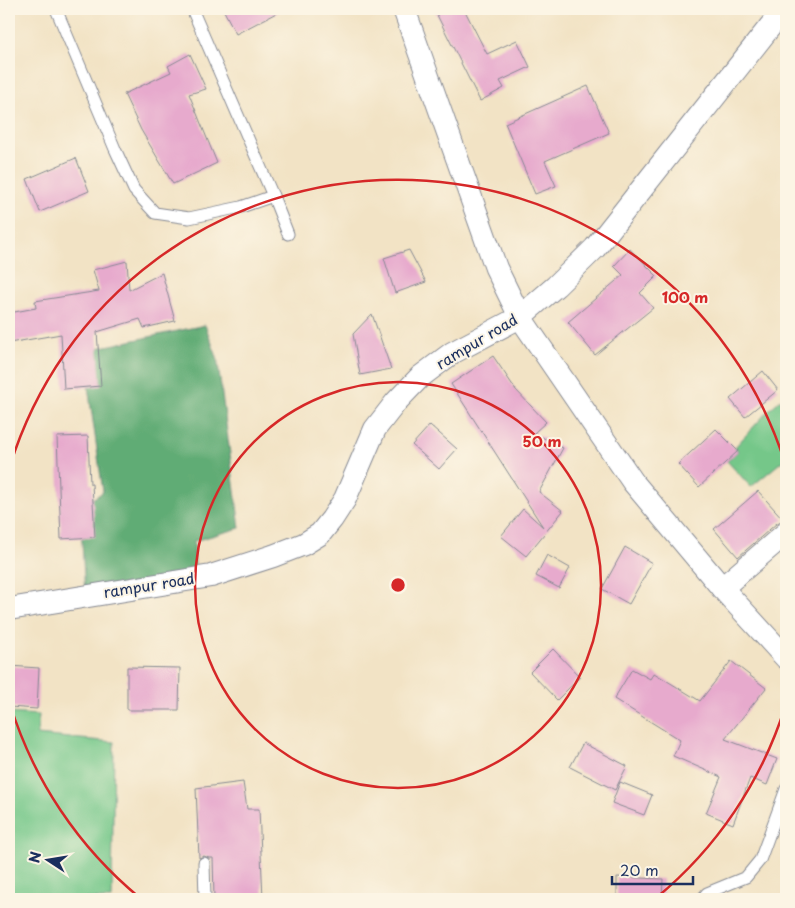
<svg xmlns="http://www.w3.org/2000/svg" width="795" height="908" font-family="'Playpen Sans',sans-serif">
	<style>
		.green { fill: #75c789; stroke: #487b74 }
		.forest { fill: #60ac75; stroke: #3e6e6a }
		.building { fill: #e7aacd }
		.lines { fill: none; stroke-linecap: round; stroke-linejoin: round }
		.lane-casing { stroke: #868992; stroke-width: 13 }
		.street-casing { stroke: #868992; stroke-width: 24 }
		.lane { stroke: #fff; stroke-width: 11 }
		.street { stroke: #fff; stroke-width: 22 }
		.ring { fill: none; stroke: #d62828; stroke-width: 2.5 }
		.labels { text-anchor: middle; stroke-width: 4; stroke-linejoin: round; paint-order: stroke }
		.street-label { font-size: 15px; fill: #1b2f5e; stroke: #fcf5e5 }
		.centre { fill: #d62828; stroke: #fcf5e5; stroke-width: 2.5 }
		.ring-label { font-size: 15px; text-anchor: middle; font-weight: bold; fill: #d62828; stroke: #fcf5e5; stroke-width: 4; stroke-linejoin: round; paint-order: stroke }
	</style>
	<rect width="100%" height="100%" fill="#fcf5e5"/>
	<filter id="ink" filterUnits="userSpaceOnUse"><feTurbulence type="fractalNoise" baseFrequency=".02" numOctaves="2"/><feDisplacementMap in="SourceGraphic" scale="10" xChannelSelector="R" yChannelSelector="G"/><feConvolveMatrix kernelMatrix="1 2 1 2 8 2 1 2 1" color-interpolation-filters="sRGB"/></filter>
	<filter id="wash" filterUnits="userSpaceOnUse"><feTurbulence type="fractalNoise" baseFrequency=".0096" numOctaves="4" result="noise"/><feDisplacementMap in="SourceGraphic" scale="20" xChannelSelector="R" yChannelSelector="G"/><feGaussianBlur stdDeviation="1.12" result="paint"/><feColorMatrix in="noise" values="0 0 0 0 0 0 0 0 0 0 0 0 0 0 0 0 0 1.4 0 .05"/><feComposite in="paint" operator="in"/></filter>
	<g filter="url(#wash)">
		<rect width="100%" height="100%" fill="#f2e3c5"/>
		<!-- green -->
		<g class="green">
			<path d="M786,395V420L781,424L786,430V458L751,487L727,461L738,451L735,447L770,409Z"/>
			<path d="M9,713L39,715L37,735L114,742L112,899H9Z"/>
		</g>
		<!-- forest -->
		<path class="forest" d="M205,325L217,357L240,528L194,541L195,574L85,595L80,507L103,492L83,351Z"/>
		<g id="blocks">
			<!-- building -->
			<g class="building">
				<path d="M223,9H284L236,34Z"/>
				<path d="M434,9H464L487,54L517,40L530,67L500,81L504,88L480,101Z"/>
				<path d="M190,54L206,89L189,94L217,163L173,184L141,130L124,94L171,72L168,66Z"/>
				<path d="M588,86L609,133L545,161L556,186L535,194L505,123Z"/>
				<path d="M76,158L89,191L40,212L27,179Z"/>
				<path d="M630,249L657,276L640,293L653,308L595,355L568,322L623,275L614,266Z"/>
				<path d="M409,250L426,282L395,293L384,258Z"/>
				<path d="M127,261L129,290L162,273L175,321L144,328L140,319L97,332L101,386L64,389L61,334L9,343V313L36,308L35,301L99,291L93,270Z"/>
				<path d="M372,314L391,369L360,375L353,334Z"/>
				<path d="M493,356L516,390L546,422L534,433L563,448L539,492L563,511L526,556L501,536L523,509L543,527L451,384Z"/>
				<path d="M763,371L778,390L745,417L730,399Z"/>
				<path d="M430,425L457,449L439,469L412,445Z"/>
				<path d="M716,429L738,451L699,487L678,464Z"/>
				<path d="M88,436L90,484H92L95,537L61,539L57,437Z"/>
				<path d="M758,491L784,520L777,523L738,557L714,529Z"/>
				<path d="M625,547L652,563L629,604L602,589Z"/>
				<path d="M547,555L570,568L559,588L536,576Z"/>
				<path d="M553,649L580,677L557,700L530,672Z"/>
				<path d="M731,661L766,688L725,739L777,759L767,785L750,778L733,824L706,813L721,777L673,756L680,740L614,699L632,669L650,679L654,673L700,701Z"/>
				<path d="M9,666L39,668L37,709L9,707Z"/>
				<path d="M127,667L180,668L179,710H127Z"/>
				<path d="M583,743L627,766L615,790L570,767Z"/>
				<path d="M243,782L247,809H259L263,899H214L213,858H209L204,856L199,858L196,788Z"/>
				<path d="M620,782L652,795L644,815L612,803Z"/>
				<path d="M617,877L663,879L662,899H617Z"/>
			</g>
		</g>
	</g>
	<g filter="url(#ink)">
		<use href="#blocks" fill-opacity="0" stroke="#868992" stroke-width="1"/>
		<g class="lines">
			<!-- lane casing -->
			<g class="lane-casing">
				<g id="lane">
					<path d="M56,9L115,149L134,190L155,213L189,218L241,207L273,196"/>
					<path d="M192,9L273,196L288,234"/>
					<path d="M204,863L205,899"/>
					<path d="M702,899L707,893L746,877L760,860L786,789"/>
				</g>
			</g>
			<!-- street casing -->
			<g class="street-casing">
				<g id="street">
					<path d="M404,9L496,268L520,317L633,482L722,588L786,658"/>
					<path d="M722,588L786,533"/>
					<path d="M9,609L211,576L273,556L304,544L320,534L332,519L345,499L375,429L396,402L420,377L452,353L520,317L556,286L595,248L784,9"/>
				</g>
			</g>
			<!-- lane -->
			<use href="#lane" class="lane"/>
			<!-- street -->
			<use href="#street" class="street"/>
		</g>
	</g>
	<!-- distance rings -->
	<g class="ring">
		<circle cx="398" cy="585" r="203"/>
		<path d="M785 707A406 406 0 0 1 656 898M140 898A406 406 0 0 1 10 704M10 466A406 406 0 0 1 785 463"/>
	</g>
	<g class="labels">
		<!-- street labels -->
		<g class="street-label">
			<text transform="translate(477 342) rotate(-31)" y="5">rampur road</text>
			<text transform="translate(149 586) rotate(-9)" y="5">rampur road</text>
		</g>
	</g>
	<circle cx="398" cy="585" r="8" class="centre"/>
	<g class="ring-label">
		<text x="685" y="303">100 m</text>
		<text x="542" y="447">50 m</text>
	</g>
	<!-- margin -->
	<rect width="795" height="908" fill="none" stroke="#fcf5e5" stroke-width="30"/>
	<!-- north arrow -->
	<g transform="translate(48 860) rotate(282)" stroke="#fcf5e5" stroke-width="4" paint-order="stroke">
	<path d="M0-4L9 19L0 12L-9 19Z" fill="#1b2f5e"/>
	<text y="-8" font-size="14" font-weight="bold" text-anchor="middle" fill="#1b2f5e">N</text>
	</g>
	<!-- scale -->
	<path d="M612 876v8h81v-8" fill="none" stroke="#1b2f5e" stroke-width="2.5"/>
	<text x="620" y="876" font-size="15" fill="#1b2f5e" stroke="#fcf5e5" stroke-width="4" paint-order="stroke">20 m</text>
</svg>
